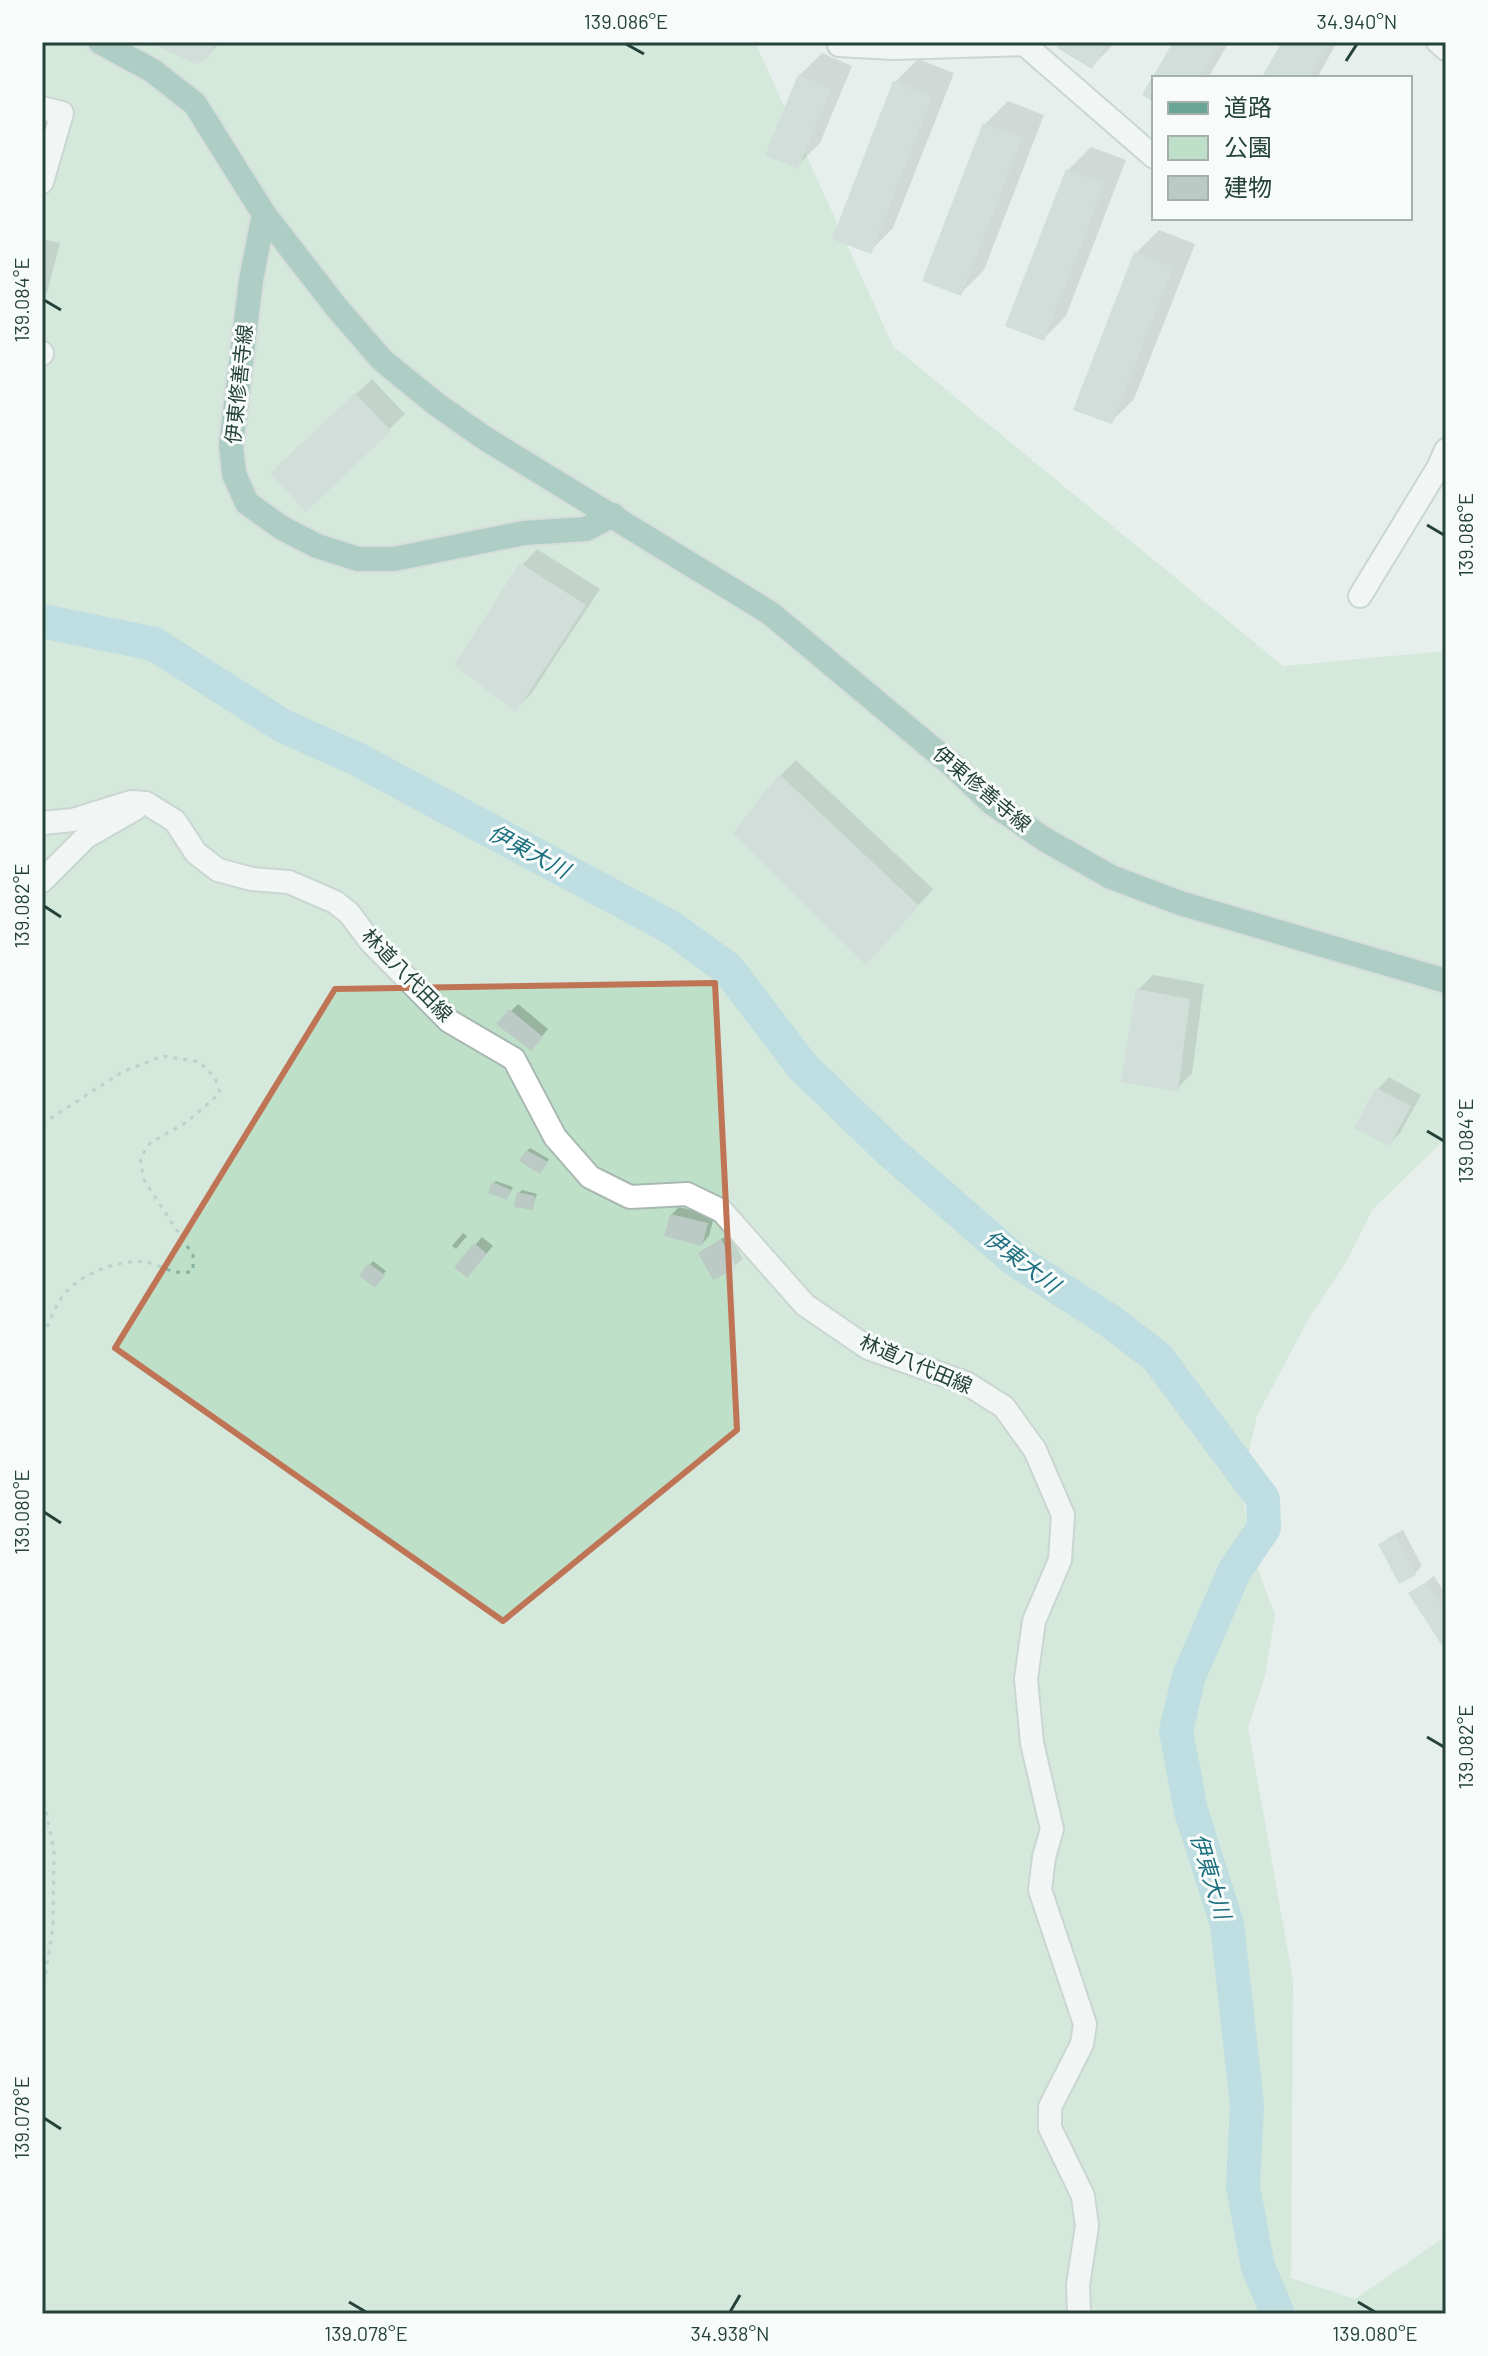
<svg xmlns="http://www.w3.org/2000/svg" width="1488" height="2356" font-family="Barlow,'Noto Sans JP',sans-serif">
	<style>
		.green { fill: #bfe0c8 }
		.shadow { fill: #0003 }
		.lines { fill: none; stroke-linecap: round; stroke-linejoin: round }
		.river { stroke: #8ec9d4; stroke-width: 34 }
		.building { fill: #bbcac4 }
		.minor-casing { stroke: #a8b8b2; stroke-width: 26 }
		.major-casing { stroke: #c2cac8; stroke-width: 28 }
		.path { stroke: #86b3a5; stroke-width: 3; stroke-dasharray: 4 6; stroke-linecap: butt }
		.minor { stroke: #fff; stroke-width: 22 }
		.major { stroke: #6aa596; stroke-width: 24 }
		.marked { fill: none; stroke: #c07456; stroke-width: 6; stroke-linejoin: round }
		.ticks { fill: none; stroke: #24423a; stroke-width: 3 }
		.labels { text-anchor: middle; stroke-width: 6; stroke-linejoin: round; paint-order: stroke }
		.street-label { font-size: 20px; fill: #24423a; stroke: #f7fbf9 }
		.water-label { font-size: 22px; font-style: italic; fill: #1c6f80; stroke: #f7fbf9 }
		.neatline { fill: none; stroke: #24423a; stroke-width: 3 }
		.ticks-label { font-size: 20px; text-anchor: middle; fill: #24423a }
	</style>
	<rect width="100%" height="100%" fill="#e6efeb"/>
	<!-- green -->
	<path class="green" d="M42,42H755L893,346L1283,666L1446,651V1138L1373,1209L1346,1262L1309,1318L1257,1416L1241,1488L1253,1556L1275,1615L1265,1676L1248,1727L1293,1980L1291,2278L1355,2299L1446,2236V2314H42Z"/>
	<!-- shadow -->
	<g class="shadow">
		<path d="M152,42H221L203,60Z"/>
		<path d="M1062,42H1116L1092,66Z"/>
		<path d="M1175,42H1229L1208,78H1154Z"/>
		<path d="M1284,42H1337L1317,78H1263Z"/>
		<path d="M822,53L852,66L820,143L797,166L799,76Z"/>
		<path d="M918,59L954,73L893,228L870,251L895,82Z"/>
		<path d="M1008,101L1044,115L984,270L961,293L985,124Z"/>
		<path d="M1091,147L1126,160L1066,316L1043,339L1007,325L1068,170Z"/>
		<path d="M1159,230L1195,244L1134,399L1111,422L1136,253Z"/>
		<path d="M42,239L60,243L47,293L42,297Z"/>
		<path d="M372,379L405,414L306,509L288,458Z"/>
		<path d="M537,549L600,589L531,694L516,709L522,565Z"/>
		<path d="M796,760L933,889L881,947L736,833L781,775Z"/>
		<path d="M1153,975L1204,984L1192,1073L1177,1089L1138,990Z"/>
		<path d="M518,1004L548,1029L538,1041L499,1023Z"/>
		<path d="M1389,1077L1421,1095L1400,1133L1389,1144L1357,1127L1378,1089Z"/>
		<path d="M530,1148L549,1159L543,1168L527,1151Z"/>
		<path d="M496,1181L513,1187L507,1198L493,1184Z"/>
		<path d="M522,1190L537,1194L532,1207L519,1193Z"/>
		<path d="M679,1207L714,1216L709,1236L702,1244L671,1215Z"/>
		<path d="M463,1233L467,1236L456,1249L452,1246Z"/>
		<path d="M729,1234L743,1259L735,1266L700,1253Z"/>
		<path d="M482,1237L493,1246L474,1268L456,1267Z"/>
		<path d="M373,1261L386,1271L377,1282L361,1276Z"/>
		<path d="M1403,1530L1422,1566L1415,1573L1400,1581L1381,1545L1388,1538Z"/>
		<path d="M1434,1576L1446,1595V1643L1411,1594Z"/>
	</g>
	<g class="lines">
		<!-- river -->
		<path class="river" d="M42,621L154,644L283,726L355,758L672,928L728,969L803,1067L891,1152L1014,1259L1110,1321L1157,1357L1263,1499L1264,1528L1235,1570L1189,1676L1176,1731L1191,1811L1227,1924L1247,2105L1243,2187L1258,2267L1278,2314"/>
	</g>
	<!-- building -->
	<g class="building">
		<path d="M147,42H213V50L204,62L197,64Z"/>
		<path d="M1060,42H1108L1092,69L1057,48Z"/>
		<path d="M1173,42H1221L1200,78H1154V102L1142,95Z"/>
		<path d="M1282,42H1329L1309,78H1261Z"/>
		<path d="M798,75L831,89L798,169L765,155Z"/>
		<path d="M893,81L932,96L871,254L832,239Z"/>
		<path d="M983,123L1022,138L961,296L922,281Z"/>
		<path d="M1066,169L1105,183L1044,341L1005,326Z"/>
		<path d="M1134,252L1173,267L1112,424L1073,410Z"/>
		<path d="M355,393L391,431L306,512L270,473Z"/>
		<path d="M520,563L586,605L516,712L454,665Z"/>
		<path d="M779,774L919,906L866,965L733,833Z"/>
		<path d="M1136,989L1190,999L1178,1091L1121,1082Z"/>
		<path d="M509,1009L543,1037L531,1051L496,1024Z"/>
		<path d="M1376,1088L1411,1106L1389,1146L1354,1128Z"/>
		<path d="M526,1150L548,1162L540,1174L519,1161Z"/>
		<path d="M492,1182L511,1190L507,1200L488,1193Z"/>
		<path d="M517,1192L535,1196L533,1210L514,1207Z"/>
		<path d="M670,1214L708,1223L702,1246L664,1236Z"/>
		<path d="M721,1239L737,1268L713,1280L698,1253Z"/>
		<path d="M474,1243L487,1254L467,1278L454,1267Z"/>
		<path d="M368,1263L385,1275L375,1288L359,1276Z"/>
		<path d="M1396,1536L1416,1575L1399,1584L1378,1544Z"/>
		<path d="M1426,1582L1446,1613V1645L1443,1647L1408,1593Z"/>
	</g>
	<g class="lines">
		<!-- minor casing -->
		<g class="minor-casing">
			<g id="minor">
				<path d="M1438,42L1446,49"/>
				<path d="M839,45L894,48L1024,44L1154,157"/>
				<path d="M42,108L62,113L42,182"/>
				<path d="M42,353V354"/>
				<path d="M1360,596L1438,468L1446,450"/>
				<path d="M42,823L73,820L131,802L146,803L175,821L196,853L218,870L252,879L289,882L335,902L349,913L370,941L449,1021L514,1059L555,1137L590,1177L630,1197L687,1194L722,1211L805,1305L868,1348L966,1383L1004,1407L1035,1450L1063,1515L1060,1560L1034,1621L1026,1679L1032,1743L1052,1829L1044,1857L1040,1890L1085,2024L1082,2044L1050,2107V2128L1083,2196L1087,2226L1078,2285L1079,2314"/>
				<path d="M42,881L86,837L135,809"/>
			</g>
		</g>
		<!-- major casing -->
		<g class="major-casing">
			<g id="major">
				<path d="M100,42L153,71L195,104L264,214L337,308L382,360L436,404L486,439L770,613L951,764L992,803L1044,839L1111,877L1180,903L1446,981"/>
				<path d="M264,214L251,280L231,445L234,474L247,503L282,528L317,546L358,559H394L524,533L586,529L613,515"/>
			</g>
		</g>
		<!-- path -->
		<g class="path">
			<path d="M42,1124L122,1072L163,1056L200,1062L215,1078L220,1093L187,1122L150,1143L140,1159L144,1180L193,1255V1271C172,1277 165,1265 145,1262C119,1259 83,1273 65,1293C55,1305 49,1324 42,1338"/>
			<path d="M42,1792L54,1851L53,1926L42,1998"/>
		</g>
		<!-- minor -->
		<use href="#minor" class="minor"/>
		<!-- major -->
		<use href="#major" class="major"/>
	</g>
	<!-- marked area -->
	<path d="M0 0H1488V2356H0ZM715,983L737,1430L503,1621L115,1348L335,989Z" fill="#e6efeb" fill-opacity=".55" fill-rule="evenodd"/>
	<path class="marked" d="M715,983L737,1430L503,1621L115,1348L335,989Z"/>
	<!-- ticks -->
	<path class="ticks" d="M626,44L644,54M1346,61L1357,44M44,300L61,310M1427,525L1444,535M44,906L61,917M1427,1131L1444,1141M44,1512L61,1523M1427,1737L1444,1747M44,2118L61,2129M349,2302L366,2312M1358,2302L1375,2312M730,2312L740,2295"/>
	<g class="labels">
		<!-- street labels -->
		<g class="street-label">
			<text transform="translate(239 384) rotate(-84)" y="7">伊東修善寺線</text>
			<text transform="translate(982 789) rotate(40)" y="7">伊東修善寺線</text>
			<text transform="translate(407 975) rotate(46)" y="7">林道八代田線</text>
			<text transform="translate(916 1364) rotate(23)" y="7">林道八代田線</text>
		</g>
		<!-- water labels -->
		<g class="water-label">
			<text transform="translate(529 851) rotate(28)" y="8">伊東大川</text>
			<text transform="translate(1022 1261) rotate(37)" y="8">伊東大川</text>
			<text transform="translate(1211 1876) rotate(73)" y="8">伊東大川</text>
		</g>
	</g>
	<!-- border -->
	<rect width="1488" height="2356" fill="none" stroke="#f7fbf9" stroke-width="88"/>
	<!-- legend -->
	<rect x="1152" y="76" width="260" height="144" fill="#f7fbf9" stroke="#a3b1ad" stroke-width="2"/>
	<rect x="1168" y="102" width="40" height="12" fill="#6aa596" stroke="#a3b1ad" stroke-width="2"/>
	<text x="1224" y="116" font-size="24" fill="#24423a">道路</text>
	<rect x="1168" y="136" width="40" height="24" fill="#bfe0c8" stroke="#a3b1ad" stroke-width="2"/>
	<text x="1224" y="156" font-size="24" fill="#24423a">公園</text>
	<rect x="1168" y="176" width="40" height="24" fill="#bbcac4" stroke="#a3b1ad" stroke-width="2"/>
	<text x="1224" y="196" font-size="24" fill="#24423a">建物</text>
	<rect x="44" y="44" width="1400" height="2268" class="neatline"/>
	<g class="ticks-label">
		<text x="626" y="29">139.086°E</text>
		<text x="1357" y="29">34.940°N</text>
		<text transform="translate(22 300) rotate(-90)" y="7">139.084°E</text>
		<text transform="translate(1466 535) rotate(-90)" y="7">139.086°E</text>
		<text transform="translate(22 906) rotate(-90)" y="7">139.082°E</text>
		<text transform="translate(1466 1141) rotate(-90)" y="7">139.084°E</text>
		<text transform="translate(22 1512) rotate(-90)" y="7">139.080°E</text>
		<text transform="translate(1466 1747) rotate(-90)" y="7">139.082°E</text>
		<text transform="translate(22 2118) rotate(-90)" y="7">139.078°E</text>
		<text x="366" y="2341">139.078°E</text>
		<text x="730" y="2341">34.938°N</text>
		<text x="1375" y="2341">139.080°E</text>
	</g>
</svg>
